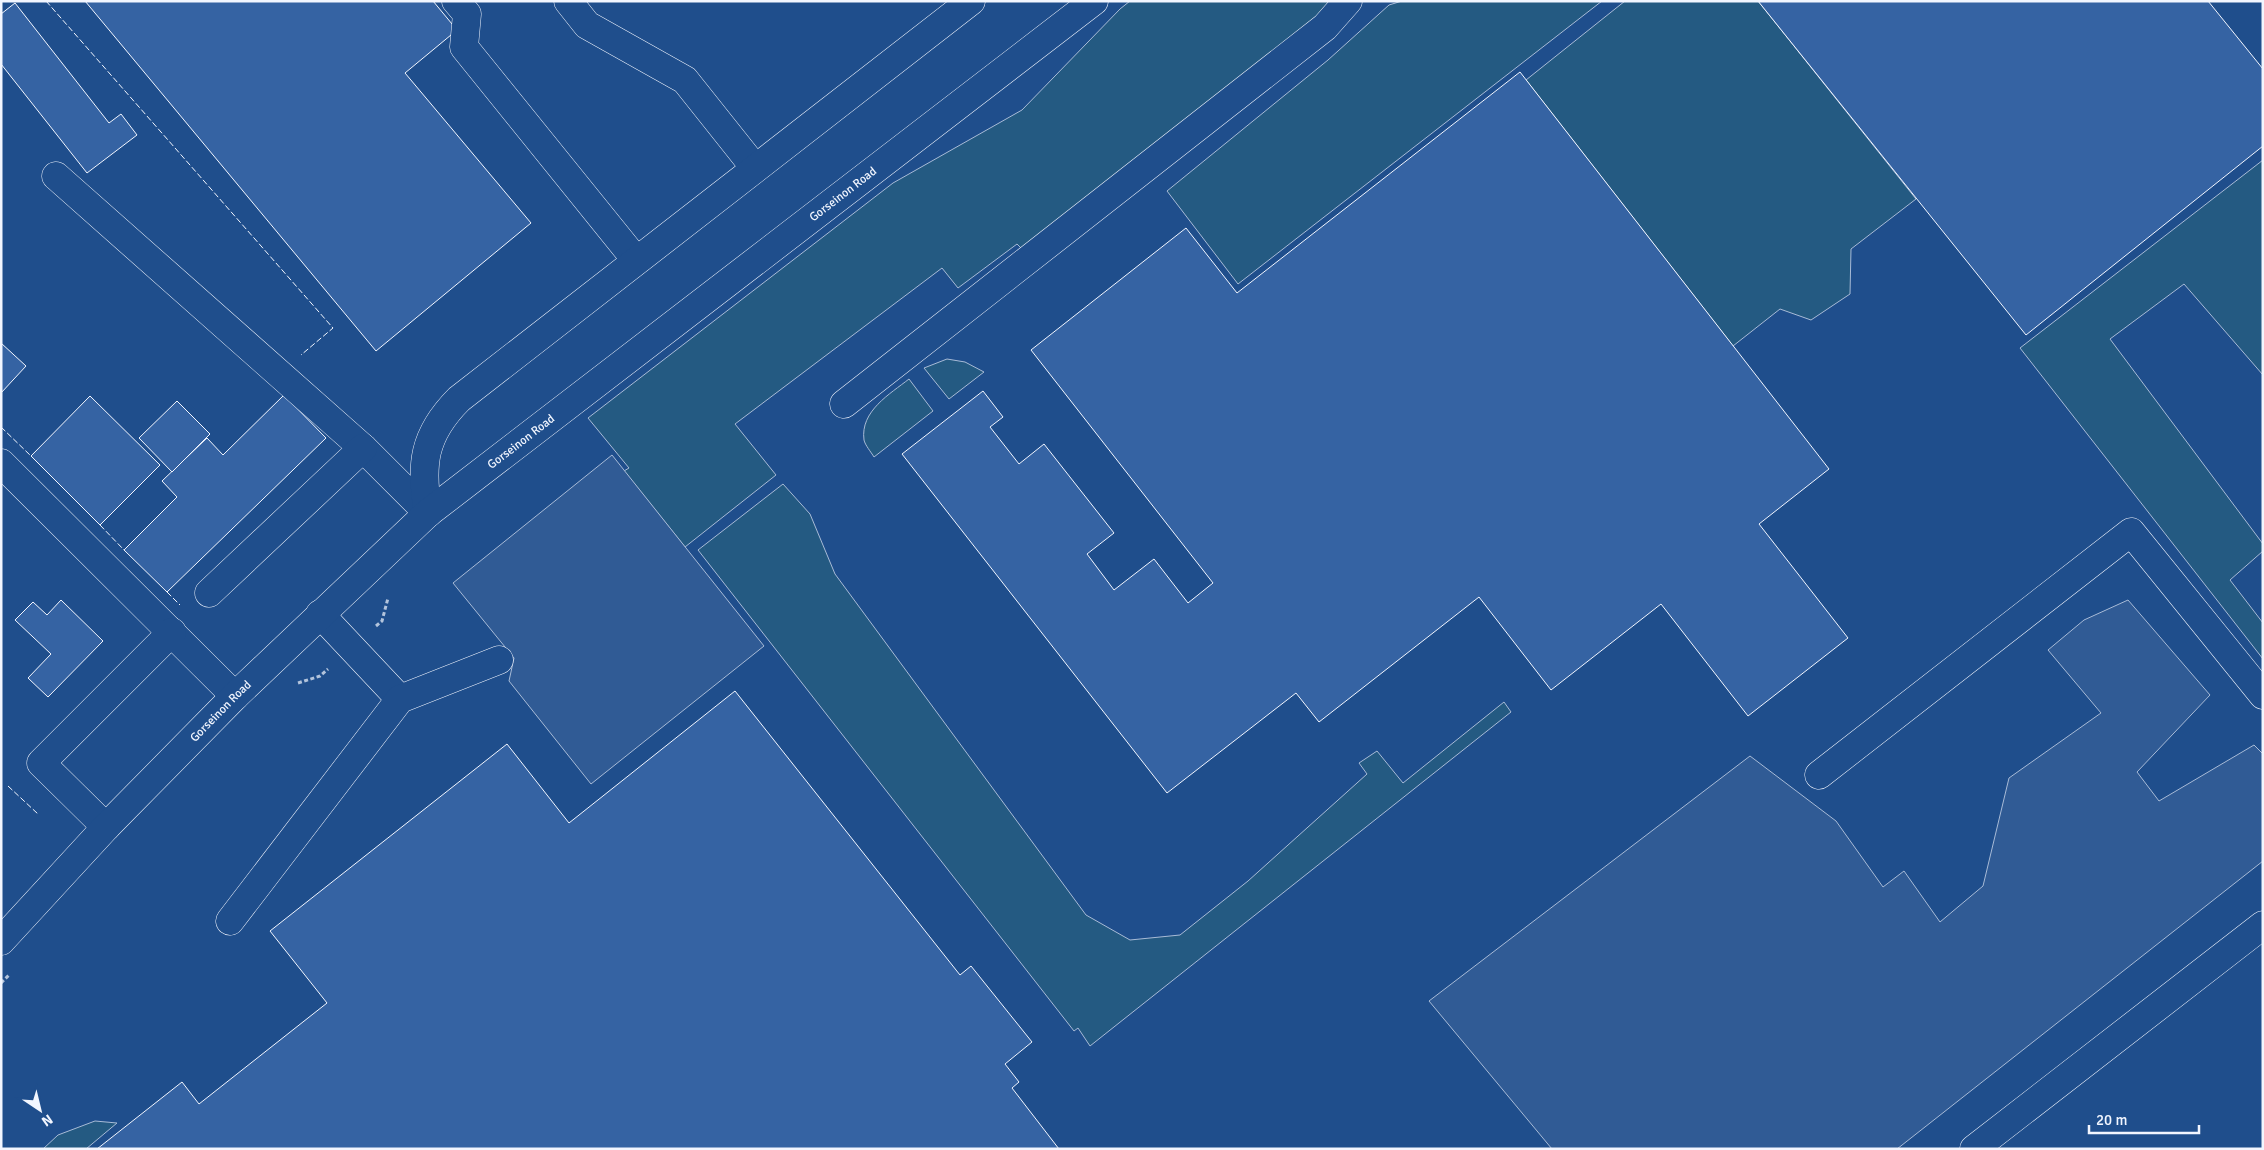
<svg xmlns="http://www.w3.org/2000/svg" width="2264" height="1150" font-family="Signika,sans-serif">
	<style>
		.green { fill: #245a82; stroke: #a8bbd7 }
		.parking { fill: #305b95; stroke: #a8bbd7 }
		.building { fill: #3563a3; stroke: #f2f6ff }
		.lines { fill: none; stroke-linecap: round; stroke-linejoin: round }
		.minor-casing { stroke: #f2f6ff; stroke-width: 29 }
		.major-casing { stroke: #f2f6ff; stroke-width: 29 }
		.path { stroke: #b3c4dc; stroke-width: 3; stroke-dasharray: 4 2.5; stroke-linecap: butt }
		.minor { stroke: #1f4e8c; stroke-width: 28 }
		.major { stroke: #1f4e8c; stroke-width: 28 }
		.fence { stroke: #f2f6ff; stroke-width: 1; stroke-dasharray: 6 2.5; stroke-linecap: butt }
		.labels { text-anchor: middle; stroke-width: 4; stroke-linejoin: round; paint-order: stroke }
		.street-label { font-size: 12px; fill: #f2f6ff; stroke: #1f4e8c }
	</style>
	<rect width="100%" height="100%" fill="#1f4e8c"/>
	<!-- green -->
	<g class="green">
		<path d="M1130,1H1337L1023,250L1017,244L958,288L942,268L735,424L776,475L685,547L624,471L629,468L588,418L893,183L1022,110L1120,9Z"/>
		<path d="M1402,1H1602L1238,284L1167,191L1328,60L1389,5Z"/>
		<path d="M1625,1H1758L1916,199L1851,249L1850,294L1811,320L1780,309L1733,346L1526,80Z"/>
		<path d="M2263,160V375L2184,284L2110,339L2263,544V551L2230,580L2263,623V659L2020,348Z"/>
		<path d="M947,359L965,362L984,372L949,399L924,368Z"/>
		<path d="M909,379L933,411L874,457C871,452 865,445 864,440C860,411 890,394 909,379Z"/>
		<path d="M783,484L810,514L835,574L1086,915L1130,940L1180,935L1248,881L1367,774L1359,763L1377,751L1403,783L1504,702L1511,712L1090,1046L1078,1028L1074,1031L698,550Z"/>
		<path d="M95,1121L117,1123L86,1149H43L58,1135Z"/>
	</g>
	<!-- parking -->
	<g class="parking">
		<path d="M612,455L764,646L591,784L509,681L514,658L453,583Z"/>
		<path d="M2128,600L2210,695L2137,772L2159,801L2254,745L2263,754V861L1897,1149H1552L1429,1001L1750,756L1836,821L1883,887L1904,871L1940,922L1983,886L2009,778L2101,713L2048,650L2084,620Z"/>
	</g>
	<!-- building -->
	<g class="building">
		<path d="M85,1H433L457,30L405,73L531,223L376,351Z"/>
		<path d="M1758,1H2208L2263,69V146L2026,335Z"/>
		<path d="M15,3L109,123L121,114L137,135L87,173L1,64V14Z"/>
		<path d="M1520,72L1829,469L1759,524L1848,638L1748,716L1661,604L1551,690L1479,597L1319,722L1296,693L1167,793L902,454L983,391L1003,417L990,427L1019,464L1044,444L1114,533L1087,554L1114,590L1154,559L1188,603L1213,583L1031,350L1186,228L1237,293Z"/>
		<path d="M1,343L26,366L1,393Z"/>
		<path d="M284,395L326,438L167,592L124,550L177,497L162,481L207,438L223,455Z"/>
		<path d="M90,396L160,465L100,525L31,456Z"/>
		<path d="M177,401L210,434L172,472L139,438Z"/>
		<path d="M61,600L103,641L48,697L28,678L51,654L15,620L33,602L47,615Z"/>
		<path d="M735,691L960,975L971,966L1032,1042L1005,1064L1019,1082L1012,1088L1059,1149H97L182,1082L199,1104L327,1003L270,931L507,744L569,823Z"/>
	</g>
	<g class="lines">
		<!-- minor casing -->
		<g class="minor-casing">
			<g id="minor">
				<path d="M456,1L467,14L464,47L636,260"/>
				<path d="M568,1L587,25L685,80L755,168"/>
				<path d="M56,176L363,448L428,513"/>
				<path d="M844,404L1325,27L1348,1"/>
				<path d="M1,463L235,696"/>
				<path d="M428,513C420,465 423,435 459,399L971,1"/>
				<path d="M209,593L363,448"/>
				<path d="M320,614L400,699"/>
				<path d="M1819,775L2131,532L2263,695"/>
				<path d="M106,827L41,763L172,632"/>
				<path d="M230,921L400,699L499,660"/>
				<path d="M1974,1149L2263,925"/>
			</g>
		</g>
		<!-- major casing -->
		<g class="major-casing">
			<g id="major">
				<path id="s1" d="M1,941L106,827L235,696L428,513L1094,1"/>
			</g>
		</g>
		<!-- path -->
		<g class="path">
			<path d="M376,626L382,621L388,598"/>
			<path d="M298,683L320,676L328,669"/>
			<path d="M1,983L10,974"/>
		</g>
		<!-- minor -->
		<use href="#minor" class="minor"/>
		<!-- major -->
		<use href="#major" class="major"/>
		<!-- fence -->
		<g class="fence">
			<path d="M46,1L333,328L301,355"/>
			<path d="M1,427L31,456"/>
			<path d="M100,525L124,550"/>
			<path d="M167,592L180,605"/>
			<path d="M8,786L38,814"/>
		</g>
	</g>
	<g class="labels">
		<!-- street labels -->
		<g class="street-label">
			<text dy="4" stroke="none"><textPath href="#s1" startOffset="1128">Gorseinon Road</textPath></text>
			<text dy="4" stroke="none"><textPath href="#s1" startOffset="722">Gorseinon Road</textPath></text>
			<text dy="4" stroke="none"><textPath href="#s1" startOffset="318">Gorseinon Road</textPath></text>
		</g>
	</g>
	<!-- border -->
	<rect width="2264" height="1150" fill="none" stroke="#f2f6ff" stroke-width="5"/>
	<!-- north arrow -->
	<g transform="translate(40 1110) rotate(145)" stroke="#1f4e8c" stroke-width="4" paint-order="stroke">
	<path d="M0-4L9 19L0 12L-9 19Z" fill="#f2f6ff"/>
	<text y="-8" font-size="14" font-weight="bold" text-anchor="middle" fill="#f2f6ff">N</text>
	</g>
	<!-- scale -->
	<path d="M2089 1125v8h110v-8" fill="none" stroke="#f2f6ff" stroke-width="2.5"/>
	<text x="2096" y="1125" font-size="15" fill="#f2f6ff" stroke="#1f4e8c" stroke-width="4" paint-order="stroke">20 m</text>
</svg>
